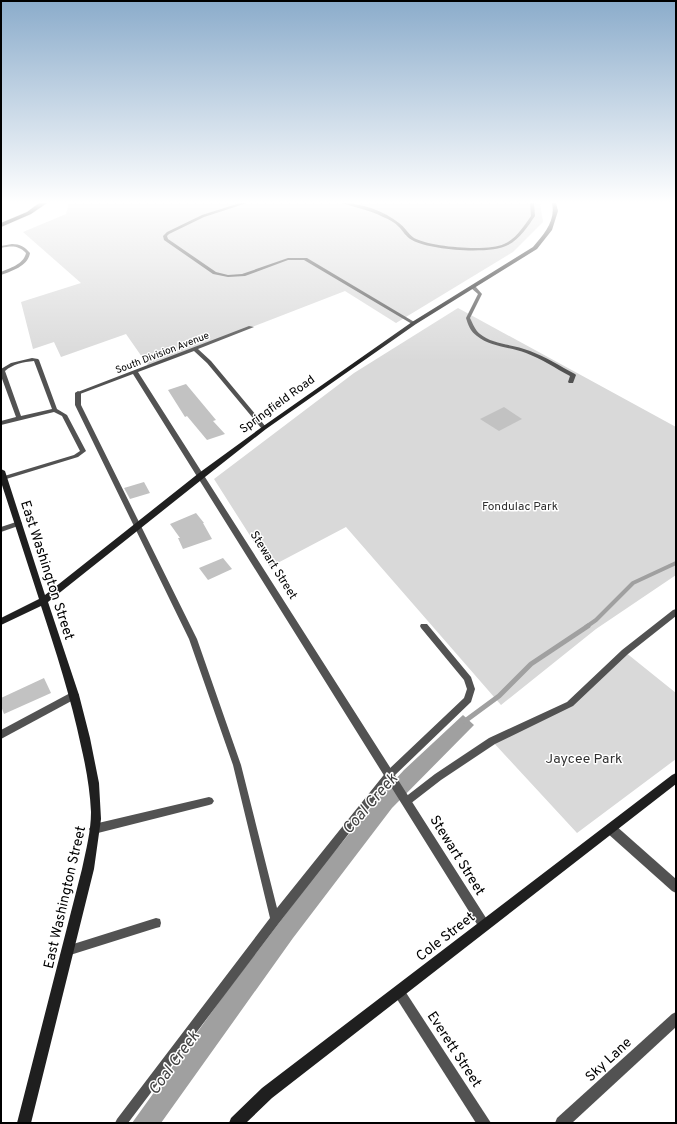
<svg xmlns="http://www.w3.org/2000/svg" width="677" height="1124" font-family="Overpass,sans-serif">
	<style>
		.green { fill: #d9d9d9 }
		.water { fill: #a0a0a0 }
		.lines { fill: none; stroke-linecap: round; stroke-linejoin: round }
		.stream-far1 { stroke: #a0a0a0; stroke-width: 4 }
		.stream { stroke: #a0a0a0; stroke-width: 5 }
		.building { fill: #c2c2c2 }
		.highway-casing { stroke: #dbdbdb; stroke-width: 1 }
		.lane { fill: #525252; fill-rule: evenodd }
		.street { fill: #525252; fill-rule: evenodd }
		.secondary { fill: #1f1f1f; fill-rule: evenodd }
		.highway { fill: #000; fill-rule: evenodd }
		.labels { text-anchor: middle; stroke-width: 3; stroke-linejoin: round; paint-order: stroke }
		.far-street-label { font-size: 10px; fill: #000; stroke: #fff }
		.street-label { font-size: 12px; fill: #000; stroke: #fff }
		.park-label { font-size: 12px; fill: #303030; stroke: #fff }
		.near-street-label { font-size: 14px; fill: #000; stroke: #fff }
		.near-park-label { font-size: 14px; fill: #303030; stroke: #fff }
		.near-water-label { font-size: 16px; font-style: italic; fill: #414141; stroke: #fff }
	</style>
	<rect width="100%" height="100%" fill="#fff"/>
	<!-- green -->
	<g class="green">
		<path d="M69,203H540L543,222L513,252L396,323L345,291L149,367L126,334L61,357L54,342L33,349L21,302L81,283L23,232L66,214Z"/>
		<path d="M458,308L676,427V575L596,629L501,705L346,527L270,567L214,479L354,373Z"/>
		<path d="M625,652L676,693V759L577,833L492,741L570,704Z"/>
	</g>
	<!-- water -->
	<path class="water" d="M463,715L474,725L392,808L293,938L161,1123H132L224,995L320,869L382,794L404,770Z"/>
	<g class="lines">
		<!-- stream-far1 -->
		<path class="stream-far1" d="M586,627L596,620L633,583L676,563"/>
		<!-- stream -->
		<path class="stream" d="M465,721L499,696L531,664L588,626"/>
	</g>
	<!-- building -->
	<g class="building">
		<path d="M186,384L216,420L213,421L225,434L207,440L187,416L185,417L168,390Z"/>
		<path d="M504,407L522,419L499,431L480,419Z"/>
		<path d="M144,482L150,493L130,499L124,488Z"/>
		<path d="M196,513L204,523H203L212,539L183,549L178,538H180L170,524Z"/>
		<path d="M223,558L232,569L208,580L199,568Z"/>
		<path d="M44,678L51,693L4,714L1,706V698Z"/>
	</g>
	<g class="lines">
		<!-- highway casing -->
		<g class="highway-casing">
			<path id="highway" d="M39,203H47L31,214L1,227V223L27,212Z"/>
		</g>
		<!-- lane -->
		<g class="lane">
			<path d="M240,203H247L204,217L169,234L167,236L168,239L216,272L228,275L242,274L288,258H307L416,323L412,324L304,260H288L245,276L228,277L213,274L164,240L163,236L167,232L202,215Z"/>
			<path d="M342,203C362,203 384,211 399,223C405,227 408,234 414,238C430,247 488,252 504,244C516,239 524,226 531,216L530,203H534L535,216C528,226 520,239 508,245C490,255 429,250 412,240C406,237 403,231 399,227C394,222 389,219 383,217C370,210 356,208 342,203Z"/>
			<path d="M12,244C20,244 25,247 30,253C28,266 12,271 1,275V272C10,268 24,264 26,253C18,245 11,246 1,248V246Z"/>
			<path d="M471,286H475L482,294L470,318C473,324 475,330 480,334C493,345 514,344 530,351C546,357 560,366 575,374L576,375L573,383H569L568,382L570,376C555,368 542,359 526,353C511,347 490,347 477,336C471,332 468,325 466,318L478,294L471,288Z"/>
			<path d="M32,358L38,359L39,360L57,409L67,415L86,451L78,457L3,480L1,479V477L74,455L80,451L62,416L54,412L1,425V421L16,417L1,376V369L11,363ZM34,361L52,409L21,416L5,371C13,364 23,362 34,361Z"/>
			<path d="M78,391L81,393V405L197,639L241,765L277,908L387,771L464,698L467,689L464,680L421,628L420,626L421,624H427L471,677L475,689L471,702L393,777L279,923L128,1123H115L117,1119L270,918L233,765L189,639L75,405V393Z"/>
			<path d="M19,521L22,523L21,525L1,532V527Z"/>
			<path d="M676,609V616L628,654L573,706L495,744L441,780L410,804L407,805L404,804L402,801L404,798L435,774L489,738L567,702L622,650L673,610Z"/>
			<path d="M209,797L212,798L214,801L212,804L209,805L94,834L91,832L89,829L91,826L94,824Z"/>
			<path d="M156,918L160,919L161,923L160,927L156,928L67,956L63,955L62,951L63,947L67,946Z"/>
		</g>
		<!-- street -->
		<g class="street">
			<path d="M249,326L254,327L198,349L211,361L266,427V429H262L207,363L194,351L138,372L488,921L490,925L488,929L484,931L480,929L133,374L80,394H76L75,393Z"/>
			<path d="M74,691L77,692L79,695L77,698L1,739V730Z"/>
			<path d="M611,824L615,825L676,879V893L672,891L607,833L606,829L607,825Z"/>
			<path d="M399,986L403,988L491,1123H476L395,996L393,992L395,988Z"/>
			<path d="M676,1012V1027L572,1123H555L557,1118L672,1014Z"/>
		</g>
		<!-- secondary -->
		<g class="secondary">
			<path d="M552,203H556L558,211L552,230L537,249L416,324L266,429L205,477L48,602L79,695L90,738L99,783L101,819L94,869L31,1123H17L82,869C86,850 91,831 91,812C90,790 86,767 81,746C71,698 56,652 41,606L1,625V618L39,599L1,482V469L5,471L45,595L199,473L262,427L412,322L533,247C544,234 556,221 552,203Z"/>
			<path d="M676,773V784L272,1098L246,1123H229L231,1118L262,1088L672,775Z"/>
		</g>
		<!-- highway -->
		<use href="#highway" class="highway"/>
	</g>
	<!-- sky -->
	<linearGradient id="sky" x2="0" y2="1"><stop stop-color="#8baccb"/><stop offset="0.56" stop-color="#fff"/><stop offset="1" stop-color="#fff" stop-opacity="0"/></linearGradient>
	<rect width="677" height="361" fill="url(#sky)"/>
	<g class="labels">
		<!-- far-street labels -->
		<g class="far-street-label">
			<text transform="translate(162 352) rotate(-21)" y="4">South Division Avenue</text>
		</g>
		<!-- street labels -->
		<g class="street-label">
			<text transform="translate(277 404) rotate(-36)" y="4">Springfield Road</text>
			<text transform="translate(274 565) rotate(58)" y="4">Stewart Street</text>
		</g>
		<!-- park labels -->
		<g class="park-label">
			<text x="520" y="510">Fondulac Park</text>
		</g>
		<!-- near-street labels -->
		<g class="near-street-label">
			<text transform="translate(48 570) rotate(72)" y="5">East Washington Street</text>
			<text transform="translate(458 855) rotate(58)" y="5">Stewart Street</text>
			<text transform="translate(64 897) rotate(-77)" y="5">East Washington Street</text>
			<text transform="translate(445 936) rotate(-38)" y="5">Cole Street</text>
			<text transform="translate(455 1049) rotate(57)" y="5">Everett Street</text>
			<text transform="translate(608 1059) rotate(-43)" y="5">Sky Lane</text>
		</g>
		<!-- near-park labels -->
		<g class="near-park-label">
			<text x="584" y="763">Jaycee Park</text>
		</g>
		<!-- near-water labels -->
		<g class="near-water-label">
			<text transform="translate(369 803) rotate(-49)" y="6">Coal Creek</text>
			<text transform="translate(173 1062) rotate(-54)" y="6">Coal Creek</text>
		</g>
	</g>
	<!-- border -->
	<rect width="677" height="1124" fill="none" stroke="#000000" stroke-width="4"/>
</svg>
